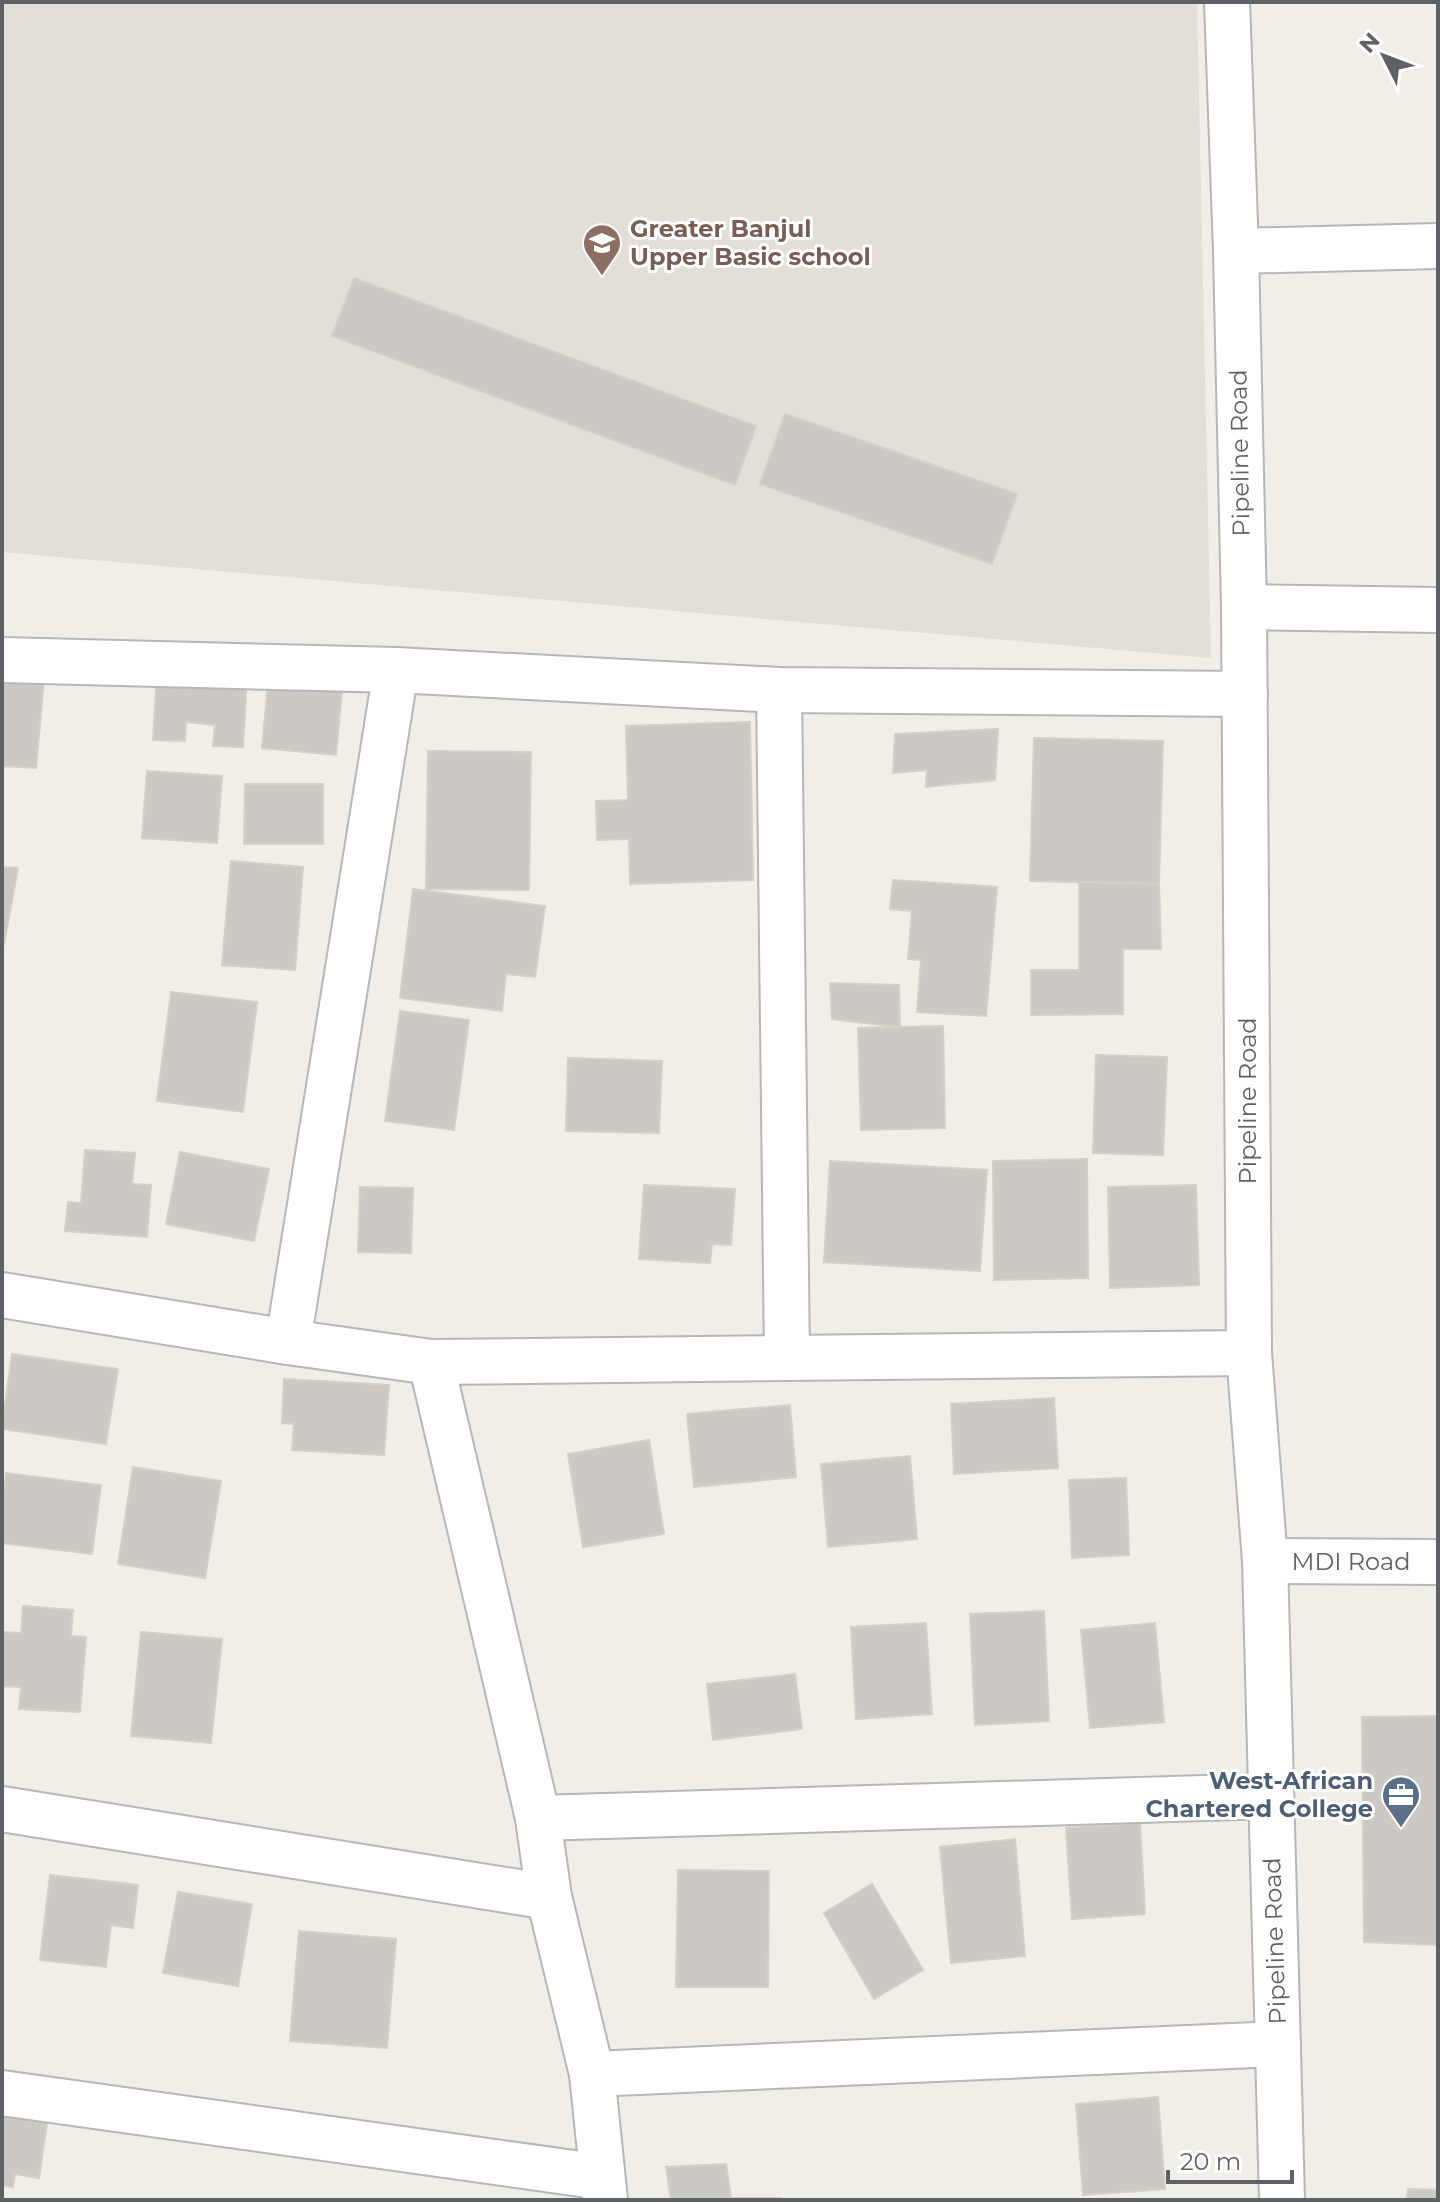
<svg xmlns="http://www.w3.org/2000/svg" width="1440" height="2202" font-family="Montserrat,sans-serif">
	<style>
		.education { fill: #e3dfd7 }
		.building { fill: #ccc8c3; stroke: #d5cfc4; stroke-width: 2 }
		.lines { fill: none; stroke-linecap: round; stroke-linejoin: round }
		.minor-casing { stroke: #b4b7bb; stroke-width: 48 }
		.minor { stroke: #fff; stroke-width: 44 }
		.labels { text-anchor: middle; stroke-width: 6; stroke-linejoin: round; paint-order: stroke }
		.education-label { font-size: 24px; font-weight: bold; fill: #785e54; stroke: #fff; text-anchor: start }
		.street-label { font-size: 24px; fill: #5e6267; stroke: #fff }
		.service-label { font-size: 24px; font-weight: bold; fill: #4e5e75; stroke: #fff; text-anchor: end }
	</style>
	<rect width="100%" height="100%" fill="#f0eee6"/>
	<!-- education -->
	<path class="education" d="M2,2H1197L1211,658L2,552Z"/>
	<!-- building -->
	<g class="building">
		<path d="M354,278L756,426L735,485L332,336Z"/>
		<path d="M785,414L1017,494L992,564L760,484Z"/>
		<path d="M157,672L247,678L243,747L213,746L215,725L186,722L185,741L153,740Z"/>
		<path d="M2,676L44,680L36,768L2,766Z"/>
		<path d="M268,684L342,690L336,755L262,748Z"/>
		<path d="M750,722L753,880L630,884L629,839L597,840L596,801L628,800L626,726Z"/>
		<path d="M998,729L995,780L926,787L927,770L893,773L895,734Z"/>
		<path d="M1034,738L1163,741L1159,884L1030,881Z"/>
		<path d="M428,751L531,752L529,890L426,889Z"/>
		<path d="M147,771L222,776L217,843L142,838Z"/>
		<path d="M245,784H323V844H244Z"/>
		<path d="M231,861L303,867L295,970L222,965Z"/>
		<path d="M2,867L18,868L4,944H2Z"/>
		<path d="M893,880L997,887L986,1016L917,1012L921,960L908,959L912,911L890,909Z"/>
		<path d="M1079,882L1159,884L1161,949H1123V1014L1031,1015V970H1079Z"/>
		<path d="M413,889L545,906L535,977L506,974L502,1011L400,998Z"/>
		<path d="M830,983L899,985L900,1027L832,1019Z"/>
		<path d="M171,992L257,1002L243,1112L157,1101Z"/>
		<path d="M400,1011L469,1020L454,1130L385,1121Z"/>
		<path d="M943,1026L945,1128L861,1130L858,1028Z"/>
		<path d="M1096,1055L1167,1057L1163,1155L1093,1153Z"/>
		<path d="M568,1058L662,1061L659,1133L566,1131Z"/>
		<path d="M85,1150L135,1153L132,1184L151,1185L147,1237L65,1231L68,1202L81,1203Z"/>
		<path d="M180,1152L269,1169L254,1241L166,1224Z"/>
		<path d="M1087,1159L1088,1278L994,1280L993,1161Z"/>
		<path d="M830,1161L987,1170L980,1271L824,1262Z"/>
		<path d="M644,1185L735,1189L731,1245L712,1244L710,1263L639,1259Z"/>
		<path d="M1196,1185L1199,1285L1110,1288L1108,1187Z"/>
		<path d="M360,1187L413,1188L411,1253L358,1252Z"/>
		<path d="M12,1354L118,1369L106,1444L2,1429Z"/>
		<path d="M284,1379L389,1385L384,1455L292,1450L294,1424L282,1423Z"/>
		<path d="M1054,1398L1058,1468L954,1474L951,1404Z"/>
		<path d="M790,1405L796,1477L694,1487L687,1414Z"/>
		<path d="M649,1440L664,1534L583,1547L568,1454Z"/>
		<path d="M910,1456L917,1539L828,1547L821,1464Z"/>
		<path d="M133,1467L221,1481L205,1578L118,1564Z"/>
		<path d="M6,1473L101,1485L92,1554L2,1543V1505Z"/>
		<path d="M1126,1478L1129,1555L1072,1558L1069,1480Z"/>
		<path d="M23,1606L73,1610L71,1636L86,1637L80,1712L19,1709L21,1687L2,1686V1632L21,1633Z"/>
		<path d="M1044,1611L1049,1721L975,1725L970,1614Z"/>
		<path d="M926,1623L932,1714L856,1719L851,1627Z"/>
		<path d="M1155,1623L1164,1722L1090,1728L1081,1630Z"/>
		<path d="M141,1632L222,1639L211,1743L131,1736Z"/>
		<path d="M795,1674L802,1729L713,1740L707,1684Z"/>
		<path d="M1438,1716V1945L1364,1942L1362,1717Z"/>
		<path d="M1140,1823L1145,1914L1072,1919L1066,1828Z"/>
		<path d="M1015,1839L1025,1956L951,1963L940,1847Z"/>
		<path d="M678,1870L769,1871L768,1987H676Z"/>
		<path d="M50,1875L138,1885L133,1928L111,1925L106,1967L40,1960Z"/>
		<path d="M872,1884L923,1970L874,1999L824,1913Z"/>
		<path d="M178,1892L252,1904L238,1986L163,1973Z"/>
		<path d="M299,1931L396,1939L387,2048L290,2041Z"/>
		<path d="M2,2095L50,2102L39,2178L15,2174L13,2187L2,2185Z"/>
		<path d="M1158,2097L1165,2189L1083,2195L1076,2104Z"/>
		<path d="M726,2164L731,2198H781L780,2200H671L666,2167Z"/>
		<path d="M1408,2189L1438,2190V2200H1407Z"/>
	</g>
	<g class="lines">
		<!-- minor casing -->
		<g class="minor-casing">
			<g id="minor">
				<path d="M1227,2L1236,251L1244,607L1249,1353L1265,1561L1282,2200"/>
				<path d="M1236,251L1438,246"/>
				<path d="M1244,607L1438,610"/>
				<path d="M2,660L396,670L779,690L1245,694"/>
				<path d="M779,690L787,1357"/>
				<path d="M2,1295L288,1342L431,1362L1249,1353"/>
				<path d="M288,1342L396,670"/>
				<path d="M431,1362L538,1818L549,1897L592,2074L605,2200"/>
				<path d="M1265,1561L1438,1562"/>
				<path d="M2,1809L549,1897"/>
				<path d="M538,1818L1271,1796"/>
				<path d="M592,2074L1278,2044"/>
				<path d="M2,2093L602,2177"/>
			</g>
		</g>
		<!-- minor -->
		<use href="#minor" class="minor"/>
	</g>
	<!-- icons -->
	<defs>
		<g id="school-pin" transform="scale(2)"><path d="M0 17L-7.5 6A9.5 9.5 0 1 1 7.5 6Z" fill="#8d6e63" stroke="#fff"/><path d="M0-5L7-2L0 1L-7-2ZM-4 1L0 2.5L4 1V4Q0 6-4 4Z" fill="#fff"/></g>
		<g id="office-pin" transform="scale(2)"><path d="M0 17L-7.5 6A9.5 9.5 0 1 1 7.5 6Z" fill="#5c6f8a" stroke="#fff"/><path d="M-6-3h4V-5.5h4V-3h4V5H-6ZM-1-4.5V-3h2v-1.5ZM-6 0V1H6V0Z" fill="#fff"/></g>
	</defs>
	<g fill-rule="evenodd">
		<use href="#school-pin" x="602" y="243"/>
		<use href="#office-pin" x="1401" y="1795"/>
	</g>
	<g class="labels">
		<!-- education labels -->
		<g class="education-label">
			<text x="630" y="237">Greater Banjul<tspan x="630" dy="28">Upper Basic school</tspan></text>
		</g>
		<!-- street labels -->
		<g class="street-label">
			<text transform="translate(1240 453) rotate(-91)" y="8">Pipeline Road</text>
			<text transform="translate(1248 1101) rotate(-90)" y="8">Pipeline Road</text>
			<text x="1351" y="1570">MDI Road</text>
			<text transform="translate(1275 1941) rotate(-92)" y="8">Pipeline Road</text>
		</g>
		<!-- service labels -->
		<g class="service-label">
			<text x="1373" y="1789">West-African<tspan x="1373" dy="28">Chartered College</tspan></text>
		</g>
	</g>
	<!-- border -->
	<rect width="1440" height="2202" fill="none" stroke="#5e6267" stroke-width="8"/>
	<!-- north arrow -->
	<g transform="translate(1384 56) rotate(312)" stroke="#ffffff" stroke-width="6" paint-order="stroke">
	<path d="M0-6L14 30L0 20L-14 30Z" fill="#5e6267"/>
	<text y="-12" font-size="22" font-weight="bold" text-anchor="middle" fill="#5e6267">N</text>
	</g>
	<!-- scale -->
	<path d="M1168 2170v12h124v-12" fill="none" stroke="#5e6267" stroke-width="4"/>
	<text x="1180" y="2170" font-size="24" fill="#5e6267" stroke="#ffffff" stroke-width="6" paint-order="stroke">20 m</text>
</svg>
